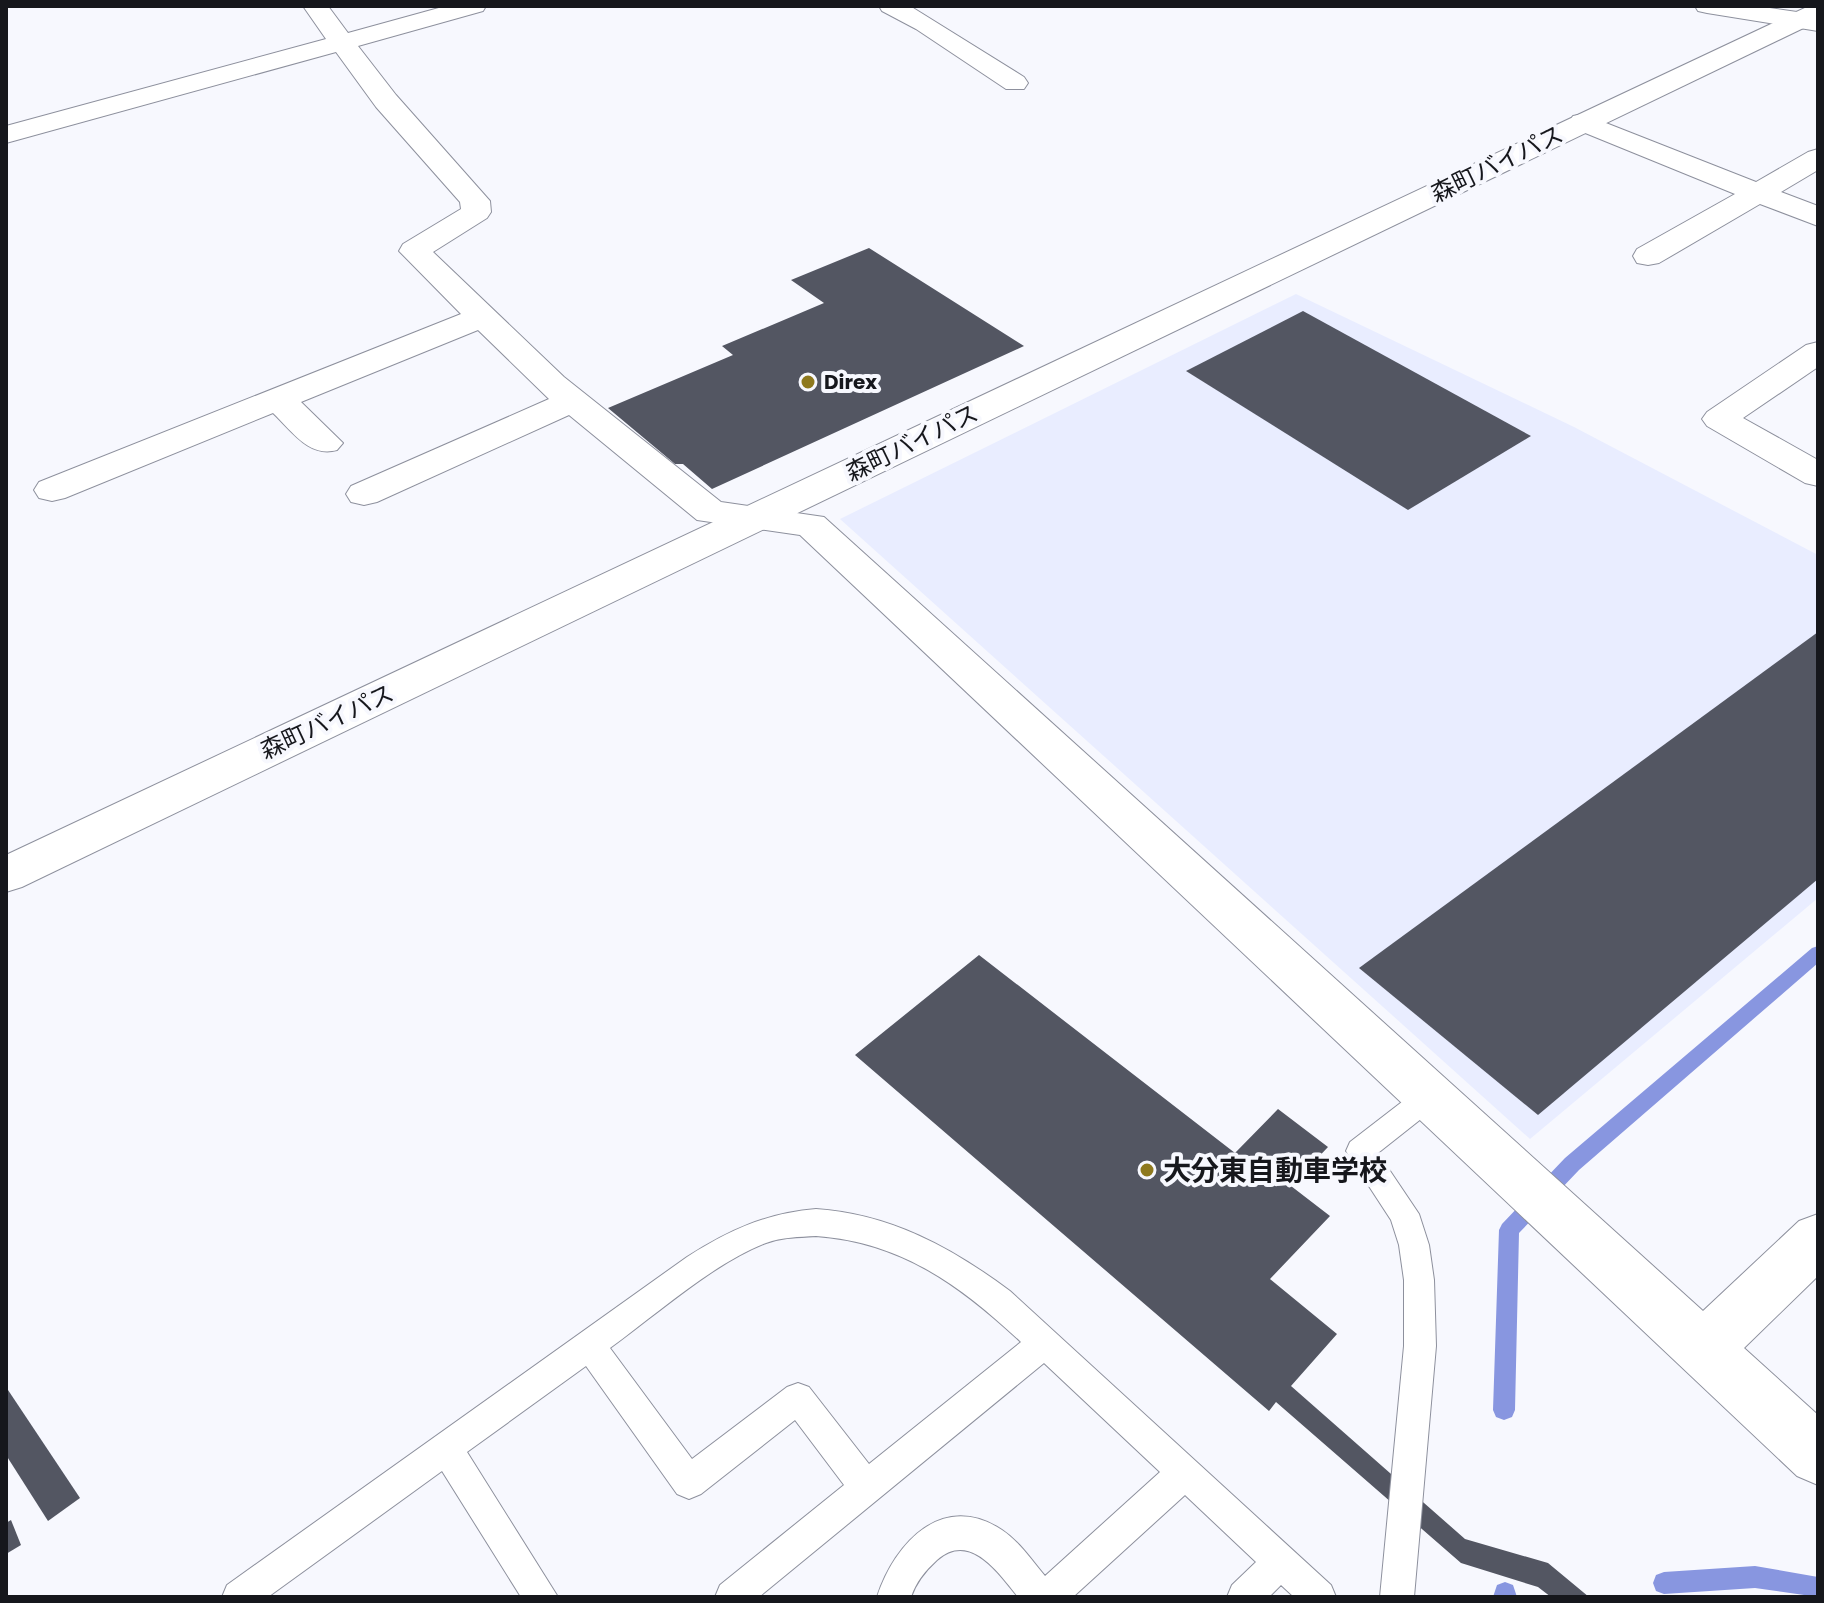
<svg xmlns="http://www.w3.org/2000/svg" width="1824" height="1603" font-family="Poppins,'Noto Sans JP',sans-serif">
	<style>
		.built { fill: #e9edff }
		.lines { fill: none; stroke-linecap: round; stroke-linejoin: round }
		.stream { fill: #8896e0; fill-rule: evenodd }
		.building { fill: #535662 }
		.lane-casing { stroke: #8d909d; stroke-width: 2 }
		.street-casing { stroke: #8d909d; stroke-width: 2 }
		.secondary-casing { stroke: #8d909d; stroke-width: 2 }
		.lane { fill: #fff; fill-rule: evenodd }
		.street { fill: #fff; fill-rule: evenodd }
		.secondary { fill: #fff; fill-rule: evenodd }
		.poi-dot { fill: #8e791e; stroke: #f7f8fe; stroke-width: 3 }
		.labels { text-anchor: middle; stroke-width: 8; stroke-linejoin: round; paint-order: stroke }
		.far-poi-label { font-size: 20px; font-weight: bold; fill: #16171c; stroke: #f7f8fe; text-anchor: start }
		.street-label { font-size: 24px; fill: #16171c; stroke: #f7f8fe }
		.near-poi-label { font-size: 28px; font-weight: bold; fill: #16171c; stroke: #f7f8fe; text-anchor: start }
	</style>
	<rect width="100%" height="100%" fill="#f7f8fe"/>
	<!-- built -->
	<path class="built" d="M1296,294L1574,427L1818,555V898L1530,1139L840,519Z"/>
	<g class="lines">
		<!-- stream -->
		<g class="stream">
			<path d="M1818,946V963L1579,1170L1519,1233L1515,1410L1512,1417L1504,1420L1496,1417L1493,1410L1499,1230L1502,1224L1565,1158L1812,948Z"/>
			<path d="M1755,1566L1818,1577V1597L1755,1588L1664,1594L1656,1591L1653,1583L1656,1575L1664,1572Z"/>
			<path d="M1505,1582L1513,1585L1517,1597H1493L1497,1585Z"/>
		</g>
	</g>
	<!-- building -->
	<g class="building">
		<path d="M869,248L1024,346L712,489L683,464H675L608,408L733,355L722,346L824,303L791,280Z"/>
		<path d="M1303,311L1531,436L1408,510L1186,371Z"/>
		<path d="M1818,632V879L1538,1115L1359,968Z"/>
		<path d="M979,955L1235,1153L1278,1109L1328,1147L1291,1186L1330,1216L1270,1279L1337,1334L1291,1386L1465,1539L1548,1563L1589,1597H1551L1538,1587L1461,1563L1276,1402L1269,1411L855,1055Z"/>
		<path d="M6,1387L80,1498L48,1521L6,1455Z"/>
		<path d="M11,1520L21,1545L6,1554V1523Z"/>
	</g>
	<g class="lines">
		<!-- lane casing -->
		<g class="lane-casing">
			<g id="lane">
				<path d="M1430,1084L1440,1088L1444,1096L1440,1104L1378,1153L1419,1214L1429,1245L1434,1280L1436,1346L1414,1597H1380L1404,1346V1280L1399,1245L1391,1220L1346,1151L1350,1142L1420,1088Z"/>
				<path d="M816,1209C890,1214 951,1247 1010,1291L1331,1585L1336,1597H1294L1281,1585L1269,1597H1227L1232,1585L1256,1562L1185,1495L1073,1597H1018C998,1572 970,1531 937,1560C925,1571 916,1582 911,1597H877C895,1542 943,1491 1002,1530C1020,1542 1032,1561 1045,1576L1160,1472L1044,1363L759,1597H715L720,1585L844,1485L795,1420L701,1494L689,1499L677,1494L586,1366L467,1452L558,1597H521L442,1471L268,1597H222L227,1585L687,1257C729,1230 767,1213 816,1209ZM816,1236C901,1242 960,1285 1021,1342L869,1464L809,1387L798,1383L787,1387L692,1459L610,1348C657,1314 712,1264 766,1243C782,1237 799,1237 816,1236Z"/>
			</g>
		</g>
		<!-- street casing -->
		<g class="street-casing">
			<g id="street">
				<path d="M303,6H328L348,33L446,6H486L483,11L358,46L396,95L490,201L491,212L487,218L433,252L564,377L721,502L824,517L1703,1311L1799,1221L1818,1214V1276L1744,1348L1818,1415V1485L1797,1476L800,535L697,520L569,415L377,502L364,505L351,502L346,494L351,486L549,399L478,330L301,402L343,443L337,450C309,458 292,431 273,413L65,498L52,501L39,498L34,490L39,482L461,314L399,251L403,244L461,209L460,202L376,107L336,52L6,143V126L326,39Z"/>
				<path d="M879,6H910L1024,77L1028,83L1024,89H1006L916,29L882,11Z"/>
				<path d="M1695,6H1756L1818,15V31L1707,13L1698,11Z"/>
				<path d="M1583,114L1756,182L1808,152L1818,149V170L1781,192L1818,206V226L1760,204L1659,263L1648,265L1637,263L1633,256L1637,249L1735,194L1573,128L1569,122L1573,116Z"/>
				<path d="M1818,342V367L1743,418L1818,460V486L1805,483L1707,426L1702,419L1707,412L1806,345Z"/>
			</g>
		</g>
		<!-- secondary casing -->
		<g class="secondary-casing">
			<path id="secondary" d="M1809,6H1818V21L22,887L6,892V855Z"/>
		</g>
		<!-- lane -->
		<use href="#lane" class="lane"/>
		<!-- street -->
		<use href="#street" class="street"/>
		<!-- secondary -->
		<use href="#secondary" class="secondary"/>
	</g>
	<!-- markers -->
	<g class="poi-dot">
		<circle cx="808" cy="382" r="8"/>
		<circle cx="1147" cy="1170" r="8"/>
	</g>
	<g class="labels">
		<!-- far-poi labels -->
		<g class="far-poi-label">
			<text x="824" y="389">Direx</text>
		</g>
		<!-- street labels -->
		<g class="street-label">
			<text transform="translate(1497 164) rotate(-26)" y="8">森町バイパス</text>
			<text transform="translate(912 443) rotate(-26)" y="8">森町バイパス</text>
			<text transform="translate(327 722) rotate(-25)" y="8">森町バイパス</text>
		</g>
		<!-- near-poi labels -->
		<g class="near-poi-label">
			<text x="1163" y="1180">大分東自動車学校</text>
		</g>
	</g>
	<!-- border -->
	<rect width="1824" height="1603" fill="none" stroke="#16171c" stroke-width="16"/>
</svg>
